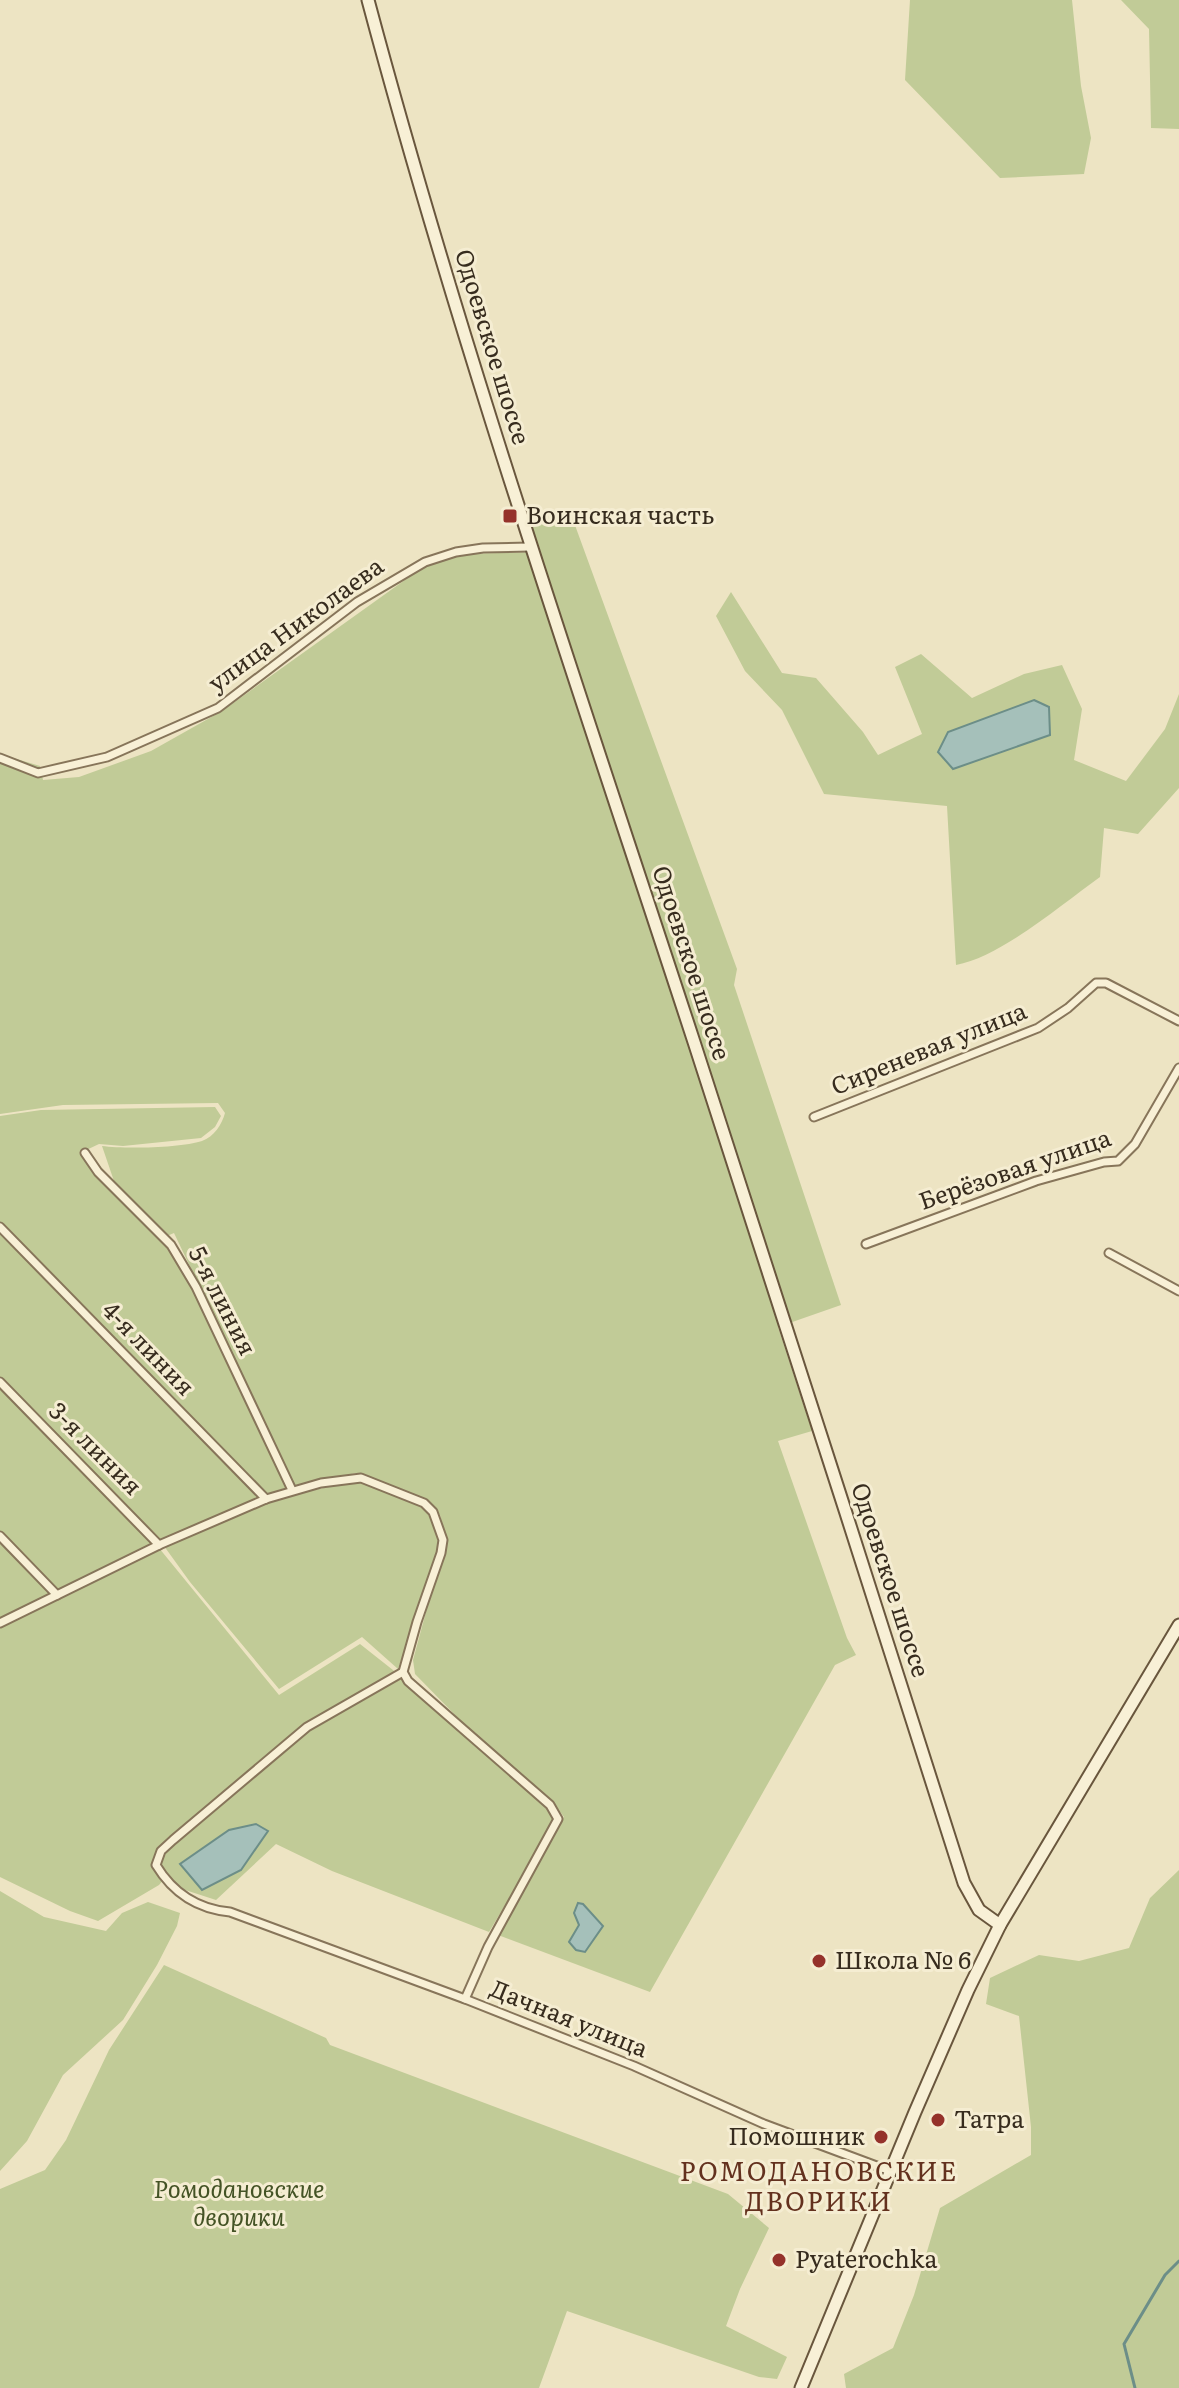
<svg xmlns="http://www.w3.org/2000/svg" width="1179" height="2388" font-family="Literata,serif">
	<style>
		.green { fill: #c1cb97 }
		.water { fill: #a5c0ba; stroke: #6c8e88; stroke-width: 2 }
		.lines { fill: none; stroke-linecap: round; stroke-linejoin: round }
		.stream { stroke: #6c8e88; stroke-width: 3 }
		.street-casing { stroke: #87755a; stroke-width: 11 }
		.secondary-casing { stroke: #69563d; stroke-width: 15 }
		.street { stroke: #f8f0d6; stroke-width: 7 }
		.secondary { stroke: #f8f0d6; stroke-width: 11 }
		.poi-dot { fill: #95322b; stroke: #f5edd2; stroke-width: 3 }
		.labels { text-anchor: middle; stroke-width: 6; stroke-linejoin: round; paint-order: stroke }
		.street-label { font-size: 24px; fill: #372c1e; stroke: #f5edd2 }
		.poi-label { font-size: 24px; fill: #372c1e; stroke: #f5edd2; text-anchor: start }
		.park-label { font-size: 24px; font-style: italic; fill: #445325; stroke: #f5edd2 }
		.neighbourhood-label { font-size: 26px; letter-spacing: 2px; fill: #63311e; stroke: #f5edd2 }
	</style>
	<rect width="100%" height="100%" fill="#ede4c3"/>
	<!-- green -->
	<g class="green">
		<path d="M910,0H1072L1081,86L1091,138L1084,174L1000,178L905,80Z"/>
		<path d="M1121,0H1179V129L1151,128L1149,29Z"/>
		<path d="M572,517L737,969L734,985L841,1305L778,1327L812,1431L778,1441L847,1638L856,1655L835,1665L650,1992L498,1935L564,1817L553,1802L461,1721L415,1674L413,1660L446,1538L440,1515L421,1499L356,1473L295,1487L174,1233L167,1236L115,1184L102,1146C124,1149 181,1148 202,1141C214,1137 222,1124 225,1113L218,1103L63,1105L0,1114V754L40,766L43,780L79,777L151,751L222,711L423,567L456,554L538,552L531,526Z"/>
		<path d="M731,592L782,673L816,678L863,732L878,755L922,734L895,667L921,654L972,698L1024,674L1062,665L1082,709L1074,760L1126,781L1165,729L1179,694V788L1138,834L1104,828L1100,877C1062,904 1001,957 956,965L947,806L824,794L782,710L745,671L716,616Z"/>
		<path d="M215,1107L221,1116L215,1127L201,1138L123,1146L99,1144L80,1153L90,1169L170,1248L192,1283L289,1487L0,1621V1116L41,1110Z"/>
		<path d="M346,1483H366L424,1507L432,1513L441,1547L398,1669L362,1637L279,1689L190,1582L164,1546L273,1499Z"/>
		<path d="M159,1548L279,1695L360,1644L398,1674L553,1814L552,1826L489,1932L332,1871L276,1844L216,1900L179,1888L168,1874L159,1885L98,1921L70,1911L0,1877V1626Z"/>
		<path d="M1179,1870V2388H846L844,2374L893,2348L914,2295L940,2208L1031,2155V2127L1019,2016L986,2004L990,1978L1039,1955L1079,1961L1129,1948L1150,1898Z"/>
		<path d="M0,1891L44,1917L106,1931L122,1913L148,1902L180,1913L177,1926L157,1965L123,2020L63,2075L27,2141L0,2171Z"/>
		<path d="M164,1965L326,2038L330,2045L728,2194L769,2228L740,2289L726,2326L787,2357L777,2379L759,2377L567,2311L539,2388H0V2189L45,2170L66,2140L109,2050Z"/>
	</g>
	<!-- water -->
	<g class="water">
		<path d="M1034,700L1049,707L1050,735L953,769L938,752L948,732Z"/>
		<path d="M256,1824L268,1831L241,1870L202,1890L180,1864L229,1830Z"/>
		<path d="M578,1903L583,1904L603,1926L585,1952L576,1950L569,1942L579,1925L574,1913Z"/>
	</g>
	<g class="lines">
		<!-- stream -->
		<path class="stream" d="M1135,2388L1124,2344L1165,2275L1179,2261"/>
		<!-- street casing -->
		<g class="street-casing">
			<g id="street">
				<path d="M0,758L38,773L107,757L218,708L357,602L425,562L456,552L483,548L529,547"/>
				<path d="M814,1117L1038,1028L1068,1008L1096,983H1106L1179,1021"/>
				<path d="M85,1153L98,1172L171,1245L196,1287L292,1490"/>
				<path d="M0,1227L266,1499"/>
				<path d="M866,1244L1036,1181L1104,1162L1118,1161L1135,1144L1179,1068"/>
				<path d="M1109,1253L1179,1291"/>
				<path d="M0,1382L159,1545"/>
				<path d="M0,1536L57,1595"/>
				<path d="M0,1623L159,1545L266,1499L321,1483L361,1478L424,1503L433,1512L443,1540L441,1553L417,1622L403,1672L408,1681L550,1805L558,1819L488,1947L465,1999"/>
				<path d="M403,1672L307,1727L173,1840L161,1851L156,1865C173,1893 197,1909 230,1912L465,1999L634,2066L764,2124L890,2171"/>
			</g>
		</g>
		<!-- secondary casing -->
		<g class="secondary-casing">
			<g id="secondary">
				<path d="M368,0C462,352 581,696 694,1042C786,1321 874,1603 964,1883L979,1910L1000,1925"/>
				<path d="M801,2388L915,2112L968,1990L1000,1925L1179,1625"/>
			</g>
		</g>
		<!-- street -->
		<use href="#street" class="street"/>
		<!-- secondary -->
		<use href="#secondary" class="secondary"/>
	</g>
	<!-- markers -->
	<g class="poi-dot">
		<rect x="502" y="508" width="16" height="16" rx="4"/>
		<circle cx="819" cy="1961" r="8"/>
		<circle cx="938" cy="2120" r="8"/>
		<circle cx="881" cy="2137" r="8"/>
		<circle cx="779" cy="2260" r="8"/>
	</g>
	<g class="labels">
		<!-- street labels -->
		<g class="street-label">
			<text transform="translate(492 347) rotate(73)" y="8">Одоевское шоссе</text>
			<text transform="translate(296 625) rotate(-36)" y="8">улица Николаева</text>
			<text transform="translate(691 963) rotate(72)" y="8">Одоевское шоссе</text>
			<text transform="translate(929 1049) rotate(-22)" y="8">Сиреневая улица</text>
			<text transform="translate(1015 1170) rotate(-19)" y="8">Берёзовая улица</text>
			<text transform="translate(222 1301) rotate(63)" y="8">5-я линия</text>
			<text transform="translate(148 1349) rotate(46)" y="8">4-я линия</text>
			<text transform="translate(95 1449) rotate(45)" y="8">3-я линия</text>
			<text transform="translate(890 1580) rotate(72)" y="8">Одоевское шоссе</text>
			<text transform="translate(569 2019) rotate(22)" y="8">Дачная улица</text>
		</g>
		<!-- poi labels -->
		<g class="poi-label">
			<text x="526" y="524">Воинская часть</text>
			<text x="835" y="1969">Школа № 6</text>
			<text x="954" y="2128">Татра</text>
			<text x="865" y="2145" text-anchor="end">Помошник</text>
			<text x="795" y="2268">Pyaterochka</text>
		</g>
		<!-- park labels -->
		<g class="park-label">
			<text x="239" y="2198">Ромодановские<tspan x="239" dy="28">дворики</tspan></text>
		</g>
		<!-- neighbourhood labels -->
		<g class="neighbourhood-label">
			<text x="819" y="2181">РОМОДАНОВСКИЕ<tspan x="819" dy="30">ДВОРИКИ</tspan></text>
		</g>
	</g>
</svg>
